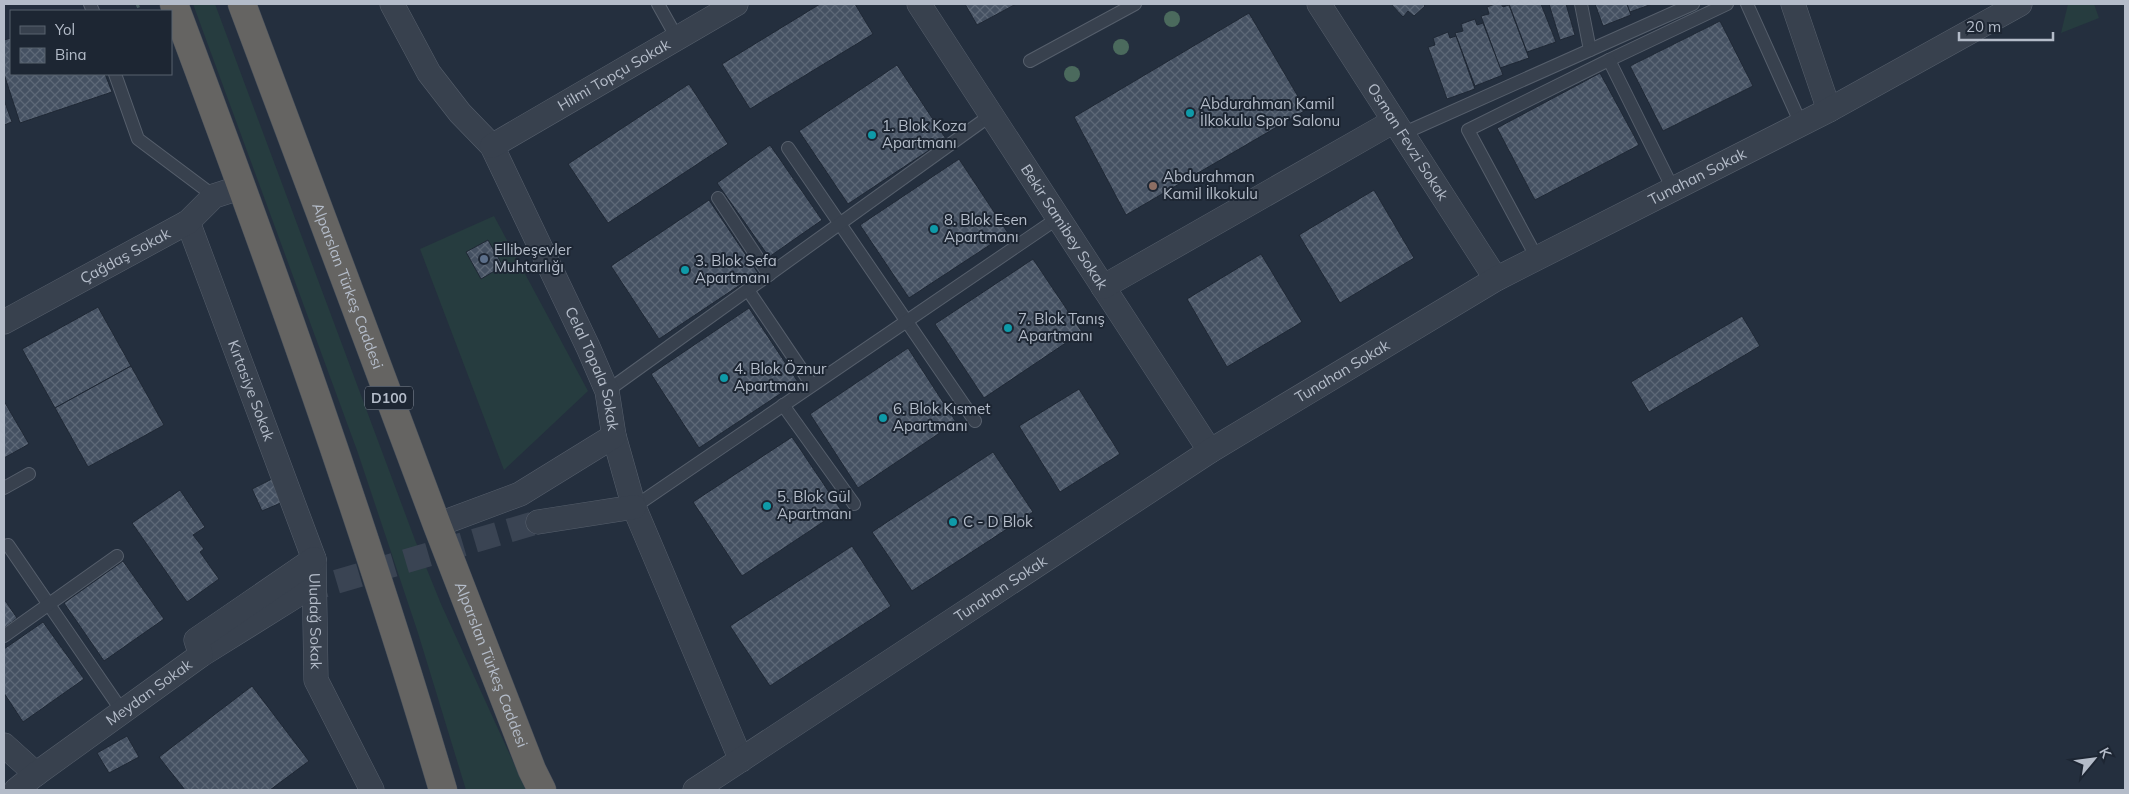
<svg xmlns="http://www.w3.org/2000/svg" width="2129" height="794" font-family="Mulish,sans-serif">
	<style>
		.grass { fill: #263c3f }
		.building { fill: url(#building-cross-hatch); stroke: #1f2835 }
		.lines { fill: none; stroke-linecap: round; stroke-linejoin: round }
		.minor-tunnel { stroke: #3a4453; stroke-width: 24; stroke-dasharray: 24 12; stroke-linecap: butt }
		.service-casing { stroke: #565f6c; stroke-width: 14 }
		.minor-casing { stroke: #565f6c; stroke-width: 25 }
		.trunk-casing { stroke: #434c59; stroke-width: 29 }
		.path { stroke: #44595c; stroke-width: 3; stroke-dasharray: 4 4; stroke-linecap: butt }
		.service { stroke: #38414e; stroke-width: 12 }
		.minor { stroke: #38414e; stroke-width: 24 }
		.trunk { stroke: #656462; stroke-width: 28 }
		.tree { fill: #4b6a5d }
		.culture-dot { fill: #0f9aa8; stroke: #1d2633; stroke-width: 2 }
		.education-dot { fill: #8d6e63; stroke: #1d2633; stroke-width: 2 }
		.service-dot { fill: #5c6f8a; stroke: #1d2633; stroke-width: 2 }
		.labels { text-anchor: middle; stroke-width: 4; stroke-linejoin: round; paint-order: stroke }
		.shield { fill: #1d2633; stroke: #878f9c; stroke-width: 1 }
		.shield-label { font-size: 14px; font-weight: bold; fill: #b4bcc9 }
		.street-label { font-size: 15px; fill: #b4bcc9; stroke: #1d2633 }
		.poi-label { font-size: 15px; fill: #b4bcc9; stroke: #1d2633; text-anchor: start }
	</style>
	<defs>
		<pattern id="building-cross-hatch" width="8" height="8" patternUnits="userSpaceOnUse" patternTransform="scale(1.25)"><rect width="8" height="8" fill="#455162"/><path d="M0 0l8 8M0 8l8-8" fill="none" stroke="#5d6877"/></pattern>
	</defs>
	<rect width="100%" height="100%" fill="#242f3e"/>
	<!-- grass -->
	<g class="grass">
		<path d="M193,4H215L415,540L441,604L526,790H466L418,633L358,453Z"/>
		<path d="M2068,4H2094L2099,18L2061,33Z"/>
		<path d="M494,216L588,391L504,470L420,249Z"/>
	</g>
	<!-- building -->
	<g class="building">
		<path d="M820,4H855L873,34L750,109L722,64Z"/>
		<path d="M965,4H1016L977,25Z"/>
		<path d="M1391,4H1423L1425,6L1414,16L1408,11L1403,17Z"/>
		<path d="M1495,4H1501L1503,7L1509,5L1529,58L1500,68L1481,16L1489,14L1487,7Z"/>
		<path d="M1509,4H1541L1556,42L1527,52Z"/>
		<path d="M1549,4H1566L1575,35L1560,40Z"/>
		<path d="M1595,4H1627L1631,15L1603,26Z"/>
		<path d="M1627,4H1652L1630,12Z"/>
		<path d="M1249,13L1306,110L1126,215L1074,117Z"/>
		<path d="M1475,19L1477,25L1483,23L1503,75L1475,86L1455,33L1463,31L1461,24Z"/>
		<path d="M1720,21L1753,86L1663,131L1630,66Z"/>
		<path d="M1448,32L1450,38L1456,36L1475,89L1447,99L1428,47L1435,45L1433,38Z"/>
		<path d="M11,38V74H105L112,92L20,123L4,74V40Z"/>
		<path d="M897,65L946,139L848,204L799,131Z"/>
		<path d="M1600,73L1639,145L1535,200L1497,128Z"/>
		<path d="M689,84L728,144L608,223L568,164Z"/>
		<path d="M4,100L12,122L4,125Z"/>
		<path d="M770,145L822,220L769,257L717,183Z"/>
		<path d="M959,159L1008,233L909,298L860,225Z"/>
		<path d="M1374,190L1414,258L1340,303L1299,235Z"/>
		<path d="M709,200L758,273L659,339L611,266Z"/>
		<path d="M488,240L503,266L481,279L466,252Z"/>
		<path d="M1261,254L1302,322L1227,367L1187,299Z"/>
		<path d="M1033,259L1082,332L984,398L935,324Z"/>
		<path d="M98,307L131,366L55,408L22,349Z"/>
		<path d="M749,308L798,382L699,448L651,374Z"/>
		<path d="M1742,316L1760,346L1649,412L1631,382Z"/>
		<path d="M908,348L956,422L858,488L810,414Z"/>
		<path d="M131,366L164,425L88,467L55,408Z"/>
		<path d="M1079,389L1120,454L1060,492L1019,426Z"/>
		<path d="M4,401L29,444L4,458Z"/>
		<path d="M792,437L841,510L742,576L693,502Z"/>
		<path d="M993,452L1033,512L912,591L872,532Z"/>
		<path d="M272,479L283,502L262,511L252,489Z"/>
		<path d="M180,490L205,527L193,535L204,549L200,552L219,579L187,602L132,523Z"/>
		<path d="M852,546L891,606L770,686L730,626Z"/>
		<path d="M123,561L164,619L104,661L64,603Z"/>
		<path d="M4,599L17,618L4,628Z"/>
		<path d="M43,622L84,679L23,722L4,693V649Z"/>
		<path d="M252,686L309,761L270,790H185L159,757Z"/>
		<path d="M127,736L139,757L109,773L97,753Z"/>
	</g>
	<g class="lines">
		<!-- minor-tunnel -->
		<path class="minor-tunnel" d="M302,592L538,522"/>
		<!-- service casing -->
		<g class="service-casing">
			<g id="service">
				<path d="M90,4L93,11"/>
				<path d="M658,4L677,38"/>
				<path d="M1581,4L1590,50"/>
				<path d="M1747,4L1801,124"/>
				<path d="M1609,60L1727,4"/>
				<path d="M1030,61L1135,4"/>
				<path d="M115,74L138,139L214,196"/>
				<path d="M1402,134L1693,4"/>
				<path d="M788,148L975,421"/>
				<path d="M718,198L769,275"/>
				<path d="M1537,258L1468,130L1609,60L1673,189"/>
				<path d="M748,290L812,385"/>
				<path d="M607,391L991,115"/>
				<path d="M783,405L854,504"/>
				<path d="M4,488L29,474"/>
				<path d="M634,507L1058,218"/>
				<path d="M8,545L122,711"/>
				<path d="M4,636L117,556"/>
			</g>
		</g>
		<!-- minor casing -->
		<g class="minor-casing">
			<g id="minor">
				<path id="s1" d="M392,4L429,73L460,113L492,146L588,347L607,391L614,436L634,507L741,760"/>
				<path id="s2" d="M919,4L1210,451"/>
				<path id="s3" d="M1319,4L1496,279"/>
				<path d="M1793,4L1829,110"/>
				<path id="s4" d="M492,146L736,4"/>
				<path id="s5" d="M188,222L314,559L316,680L372,790"/>
				<path d="M1103,287L1394,121"/>
				<path id="s6" d="M4,322L188,222L214,196L242,187"/>
				<path d="M538,522L634,507"/>
				<path d="M437,525L520,494L614,436"/>
				<path d="M201,655L302,592"/>
				<path d="M4,745L36,774"/>
				<path id="s7" d="M16,790L36,774L201,655L196,640L314,559"/>
				<path id="s8" d="M695,790L1210,451L1496,279L1829,110L2020,4"/>
			</g>
		</g>
		<!-- trunk casing -->
		<g class="trunk-casing">
			<g id="trunk">
				<path d="M174,4C271,263 365,525 443,790"/>
				<path id="s9" d="M242,4L437,525L532,770L542,790"/>
			</g>
		</g>
		<!-- path -->
		<path class="path" d="M137,4L140,11"/>
		<!-- service -->
		<use href="#service" class="service"/>
		<!-- minor -->
		<use href="#minor" class="minor"/>
		<!-- trunk -->
		<use href="#trunk" class="trunk"/>
	</g>
	<!-- trees -->
	<g class="tree">
		<circle cx="1172" cy="19" r="8"/>
		<circle cx="1121" cy="47" r="8"/>
		<circle cx="1072" cy="74" r="8"/>
	</g>
	<!-- markers -->
	<g class="culture-dot">
		<circle cx="1190" cy="113" r="5"/>
		<circle cx="872" cy="135" r="5"/>
		<circle cx="934" cy="229" r="5"/>
		<circle cx="685" cy="270" r="5"/>
		<circle cx="1008" cy="328" r="5"/>
		<circle cx="724" cy="378" r="5"/>
		<circle cx="883" cy="418" r="5"/>
		<circle cx="767" cy="506" r="5"/>
		<circle cx="953" cy="522" r="5"/>
	</g>
	<circle class="education-dot" cx="1153" cy="186" r="5"/>
	<circle class="service-dot" cx="484" cy="259" r="5"/>
	<g class="labels">
		<!-- shield labels -->
		<rect class="shield" x="365" y="386.5" width="48" height="23" rx="4"/>
		<g class="shield-label">
			<text x="389" y="403">D100</text>
		</g>
		<!-- street labels -->
		<g class="street-label">
			<text dy="5" stroke="none"><textPath href="#s4" startOffset="141">Hilmi Topçu Sokak</textPath></text>
			<text dy="5" stroke="none"><textPath href="#s3" startOffset="164">Osman Fevzi Sokak</textPath></text>
			<text dy="5" stroke="none"><textPath href="#s8" startOffset="1176">Tunahan Sokak</textPath></text>
			<text dy="5" stroke="none"><textPath href="#s2" startOffset="266">Bekir Samibey Sokak</textPath></text>
			<text dy="5" stroke="none"><textPath href="#s6" startOffset="138">Çağdaş Sokak</textPath></text>
			<text dy="5" stroke="none"><textPath href="#s9" startOffset="301">Alparslan Türkeş Caddesi</textPath></text>
			<text dy="5" stroke="none"><textPath href="#s1" startOffset="420">Celal Topala Sokak</textPath></text>
			<text dy="5" stroke="none"><textPath href="#s8" startOffset="771">Tunahan Sokak</textPath></text>
			<text dy="5" stroke="none"><textPath href="#s5" startOffset="180">Kırtasiye Sokak</textPath></text>
			<text dy="5" stroke="none"><textPath href="#s8" startOffset="366">Tunahan Sokak</textPath></text>
			<text dy="5" stroke="none"><textPath href="#s5" startOffset="422">Uludağ Sokak</textPath></text>
			<text dy="5" stroke="none"><textPath href="#s9" startOffset="706">Alparslan Türkeş Caddesi</textPath></text>
			<text dy="5" stroke="none"><textPath href="#s7" startOffset="165">Meydan Sokak</textPath></text>
		</g>
		<!-- poi labels -->
		<g class="poi-label">
			<text x="1200" y="109">Abdurahman Kamil<tspan x="1200" dy="17">İlkokulu Spor Salonu</tspan></text>
			<text x="882" y="131">1. Blok Koza<tspan x="882" dy="17">Apartmanı</tspan></text>
			<text x="1163" y="182">Abdurahman<tspan x="1163" dy="17">Kamil İlkokulu</tspan></text>
			<text x="944" y="225">8. Blok Esen<tspan x="944" dy="17">Apartmanı</tspan></text>
			<text x="494" y="255">Ellibeşevler<tspan x="494" dy="17">Muhtarlığı</tspan></text>
			<text x="695" y="266">3. Blok Sefa<tspan x="695" dy="17">Apartmanı</tspan></text>
			<text x="1018" y="324">7. Blok Tanış<tspan x="1018" dy="17">Apartmanı</tspan></text>
			<text x="734" y="374">4. Blok Öznur<tspan x="734" dy="17">Apartmanı</tspan></text>
			<text x="893" y="414">6. Blok Kısmet<tspan x="893" dy="17">Apartmanı</tspan></text>
			<text x="777" y="502">5. Blok Gül<tspan x="777" dy="17">Apartmanı</tspan></text>
			<text x="963" y="527">C - D Blok</text>
		</g>
	</g>
	<!-- border -->
	<rect width="2129" height="794" fill="none" stroke="#b4bcc9" stroke-width="10"/>
	<!-- legend -->
	<rect x="10" y="10" width="162" height="65" fill="#1d2633" stroke="#59626f"/>
	<rect x="20" y="26" width="25" height="8" fill="#38414e" stroke="#59626f"/>
	<text x="55" y="35" font-size="15" fill="#b4bcc9">Yol</text>
	<rect x="20" y="48" width="25" height="15" fill="url(#building-cross-hatch)" stroke="#59626f"/>
	<text x="55" y="60" font-size="15" fill="#b4bcc9">Bina</text>
	<!-- north arrow -->
	<g transform="translate(2094 759) rotate(61)" stroke="#1d2633" stroke-width="4" paint-order="stroke">
	<path d="M0-4L9 19L0 12L-9 19Z" fill="#b4bcc9"/>
	<text y="-8" font-size="14" font-weight="bold" text-anchor="middle" fill="#b4bcc9">K</text>
	</g>
	<!-- scale -->
	<path d="M1959 32v8h94v-8" fill="none" stroke="#b4bcc9" stroke-width="2.5"/>
	<text x="1966" y="32" font-size="15" fill="#b4bcc9" stroke="#1d2633" stroke-width="4" paint-order="stroke">20 m</text>
</svg>
